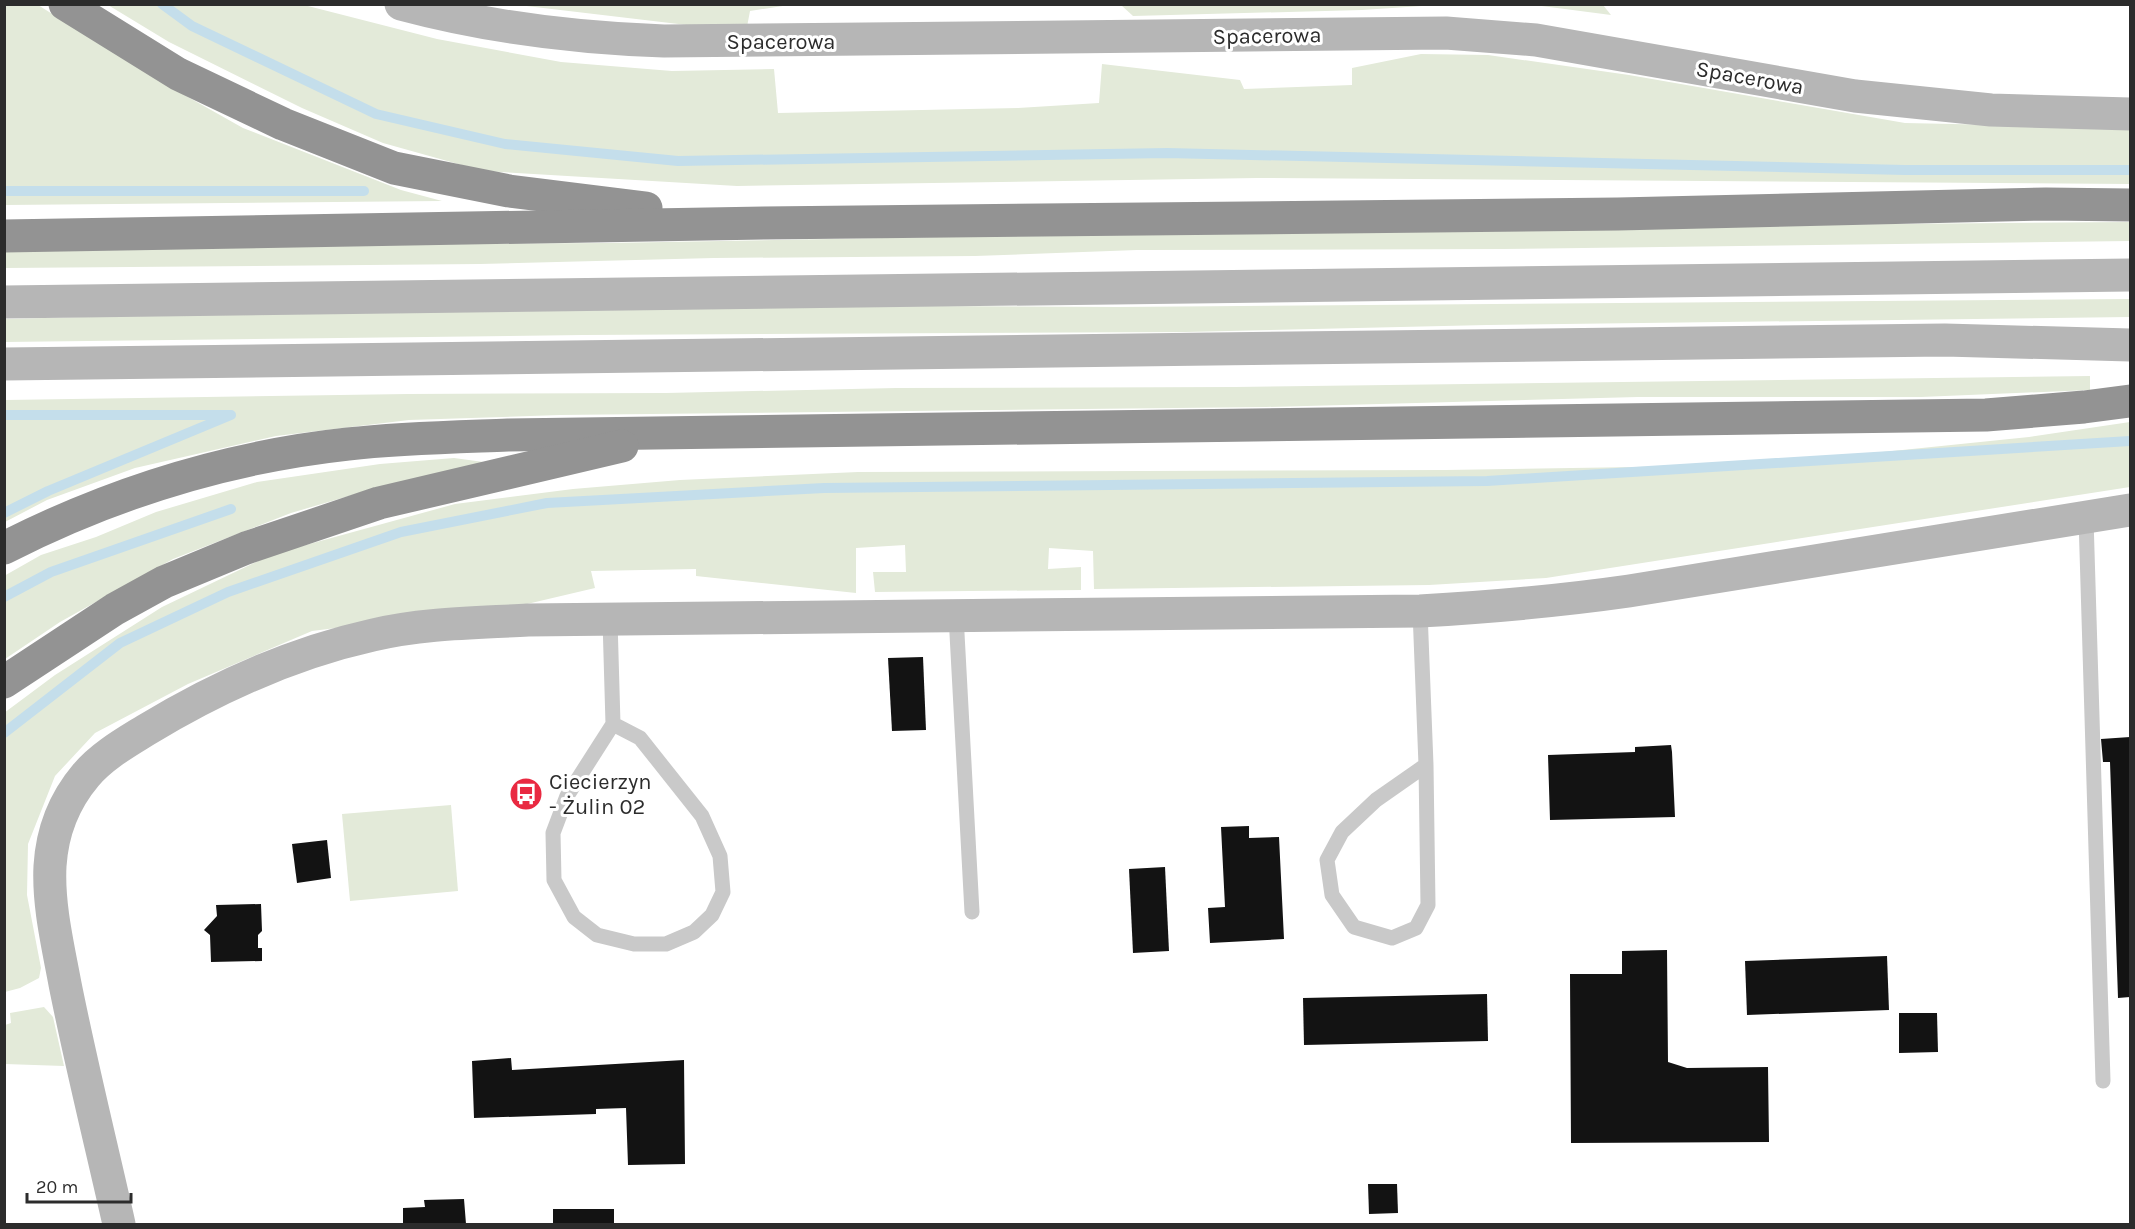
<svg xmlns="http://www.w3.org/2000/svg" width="2135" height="1229" font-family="Karla,sans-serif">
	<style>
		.green { fill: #e3ead9 }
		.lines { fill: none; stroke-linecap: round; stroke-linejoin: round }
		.stream { stroke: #c4deeb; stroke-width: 10 }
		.building { fill: #131313 }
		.lane { stroke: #c9c9c9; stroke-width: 15 }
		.secondary { stroke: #b6b6b6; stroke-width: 33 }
		.highway { stroke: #939393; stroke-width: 33 }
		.labels { text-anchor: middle; stroke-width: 6; stroke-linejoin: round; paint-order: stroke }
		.street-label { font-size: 22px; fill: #2c2c2c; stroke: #fff }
		.poi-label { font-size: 22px; fill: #2c2c2c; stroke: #fff; text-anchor: start }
	</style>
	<rect width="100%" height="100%" fill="#fff"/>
	<!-- green -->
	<g class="green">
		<path d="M4,5H38L156,79L243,128L401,190L442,201L5,205Z"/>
		<path d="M108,5H304L437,39L561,62L672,71L774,69L778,113L1018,108L1099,103L1102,64L1240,80L1244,89L1352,85V68L1421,54L1488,55L1629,75L1905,123L2130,128V184L1257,178L737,186L483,171L383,143L302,108L169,42Z"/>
		<path d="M518,5H789L750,11L746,32Z"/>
		<path d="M1121,5H1437L1362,10L1133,16Z"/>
		<path d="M1534,5H1603L1611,15Z"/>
		<path d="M2130,222V241L1502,249L1137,250L975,256L714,258L480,264L5,268L4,246L608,243L1441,228Z"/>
		<path d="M2130,299V317L1487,325L1185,332L583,335L5,342L4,319L611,304L1118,307Z"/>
		<path d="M2090,376V390L1921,397H1638L1266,407L560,415L409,420L276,436L135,468L47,500L5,522V400L408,394L666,393L896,388L1235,387Z"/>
		<path d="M2130,422V487L1546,578L1429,585L1094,589L1093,551L1049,548L1048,569L1081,567V590L875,592L873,572H906L905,545L856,548V593L696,576V569L591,571L595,588L527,604L312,631L188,684L95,733L55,776L28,844L27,895L41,968L39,978L20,988L5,992L4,713L55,675L162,607L273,554L455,504L573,489L680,480L858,472L1445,470L1699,466L1873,453L2029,437Z"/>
		<path d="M454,458L491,463L383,486L291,513L173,559L60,622L5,659L4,576L41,555L96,537L156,512L257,482L380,464Z"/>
		<path d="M451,805L458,891L350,901L342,814Z"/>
		<path d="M44,1007L53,1017L64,1066L5,1064V1025L11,1023L10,1013Z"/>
	</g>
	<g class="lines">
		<!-- stream -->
		<g class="stream">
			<path d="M162,4L192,26L376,114L505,144L678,161L1167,153L1905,170H2130"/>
			<path d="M4,191H364"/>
			<path d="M4,415H231L48,491L4,513"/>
			<path d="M4,597L51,572L231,509"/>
			<path d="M4,733L120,643L228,592L401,532L547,503L824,488L1487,481L2130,441"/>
		</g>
	</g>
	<!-- building -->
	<g class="building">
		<path d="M923,657L926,730L892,731L888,658Z"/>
		<path d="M2130,737V997L2118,998L2110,762H2103L2101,739Z"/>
		<path d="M1671,745L1672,752L1675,817L1550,820L1548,755L1635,752V747Z"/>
		<path d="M1249,826V838L1279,837L1284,939L1210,943L1208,908L1225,907L1221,827Z"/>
		<path d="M327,840L331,878L297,883L292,844Z"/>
		<path d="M1165,867L1169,951L1133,953L1129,869Z"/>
		<path d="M261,904L262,931L258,935V948H262V961L211,962L210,935L204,930L217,916L216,905Z"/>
		<path d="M1667,950L1668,1062L1687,1068L1768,1067L1769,1142L1571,1143L1570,974H1622V951Z"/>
		<path d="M1887,956L1889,1010L1747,1015L1745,961Z"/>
		<path d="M1487,994L1488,1041L1304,1045L1303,998Z"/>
		<path d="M1899,1013H1937L1938,1052L1899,1053Z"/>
		<path d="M511,1058L512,1070L684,1060L685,1164L628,1165L626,1108L596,1109V1114L474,1118L472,1061Z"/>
		<path d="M1368,1184H1397L1398,1213L1369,1214Z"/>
		<path d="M464,1199L466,1224H403V1208L425,1207L424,1200Z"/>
		<rect x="553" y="1209" width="61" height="15"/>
	</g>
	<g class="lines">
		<!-- lane -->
		<g class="lane">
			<path d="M2086,518L2103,1081"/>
			<path d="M1420,611L1426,765L1376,800L1342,832L1327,860L1332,895L1354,927L1392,938L1416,928L1428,905L1426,765"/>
			<path d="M956,615L972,912"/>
			<path d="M610,620L613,724L567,796L553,833L554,880L574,917L597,935L634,944H666L694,932L712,915L723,892L720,856L702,816L640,738L613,724"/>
		</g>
		<!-- secondary -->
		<g class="secondary">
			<path d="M401,4C487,27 575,38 664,41L1446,33L1536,40L1855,96L1991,110L2130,114"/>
			<path d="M4,302L2130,275"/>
			<path d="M4,364L1945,340L2130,345"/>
			<path d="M119,1224C101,1144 81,1064 65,984C58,946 48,905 50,866C52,833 64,801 86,775C102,756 125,743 146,730C217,687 292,653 373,635C424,623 476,623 528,620L1420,611C1490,607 1559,601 1629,591L2130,510"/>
		</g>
		<!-- highway -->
		<g class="highway">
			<path d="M65,4L178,74L283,124L394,168L509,191L646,208"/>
			<path d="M4,236L764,223L1618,214L2046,204L2130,205"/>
			<path d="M4,548C112,493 228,457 348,444C401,438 455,437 508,435L1986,415L2084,407L2130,401"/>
			<path d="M4,682L115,609L164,582L246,548L379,503L622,446"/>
		</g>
	</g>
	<!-- icons -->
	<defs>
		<g id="bus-disc" transform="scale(1.725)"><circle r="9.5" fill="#e92941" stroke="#fff"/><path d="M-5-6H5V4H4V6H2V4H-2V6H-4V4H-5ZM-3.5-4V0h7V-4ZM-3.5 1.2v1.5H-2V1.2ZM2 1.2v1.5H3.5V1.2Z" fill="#fff"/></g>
	</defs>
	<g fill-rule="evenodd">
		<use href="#bus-disc" x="526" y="794"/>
	</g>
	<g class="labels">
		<!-- street labels -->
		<g class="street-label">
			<text transform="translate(1267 35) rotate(-1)" y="8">Spacerowa</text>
			<text x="781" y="49">Spacerowa</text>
			<text transform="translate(1750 77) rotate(10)" y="8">Spacerowa</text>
		</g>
		<!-- poi labels -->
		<g class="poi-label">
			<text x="549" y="789">Ciecierzyn<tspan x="549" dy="25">- Żulin 02</tspan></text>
		</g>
	</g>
	<!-- border -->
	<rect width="2135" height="1229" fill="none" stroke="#2c2c2c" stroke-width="12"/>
	<!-- scale -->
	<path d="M27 1193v9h104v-9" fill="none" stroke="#2c2c2c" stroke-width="3"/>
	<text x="36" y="1193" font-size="18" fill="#2c2c2c" stroke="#ffffff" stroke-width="4.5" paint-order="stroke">20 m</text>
</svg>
